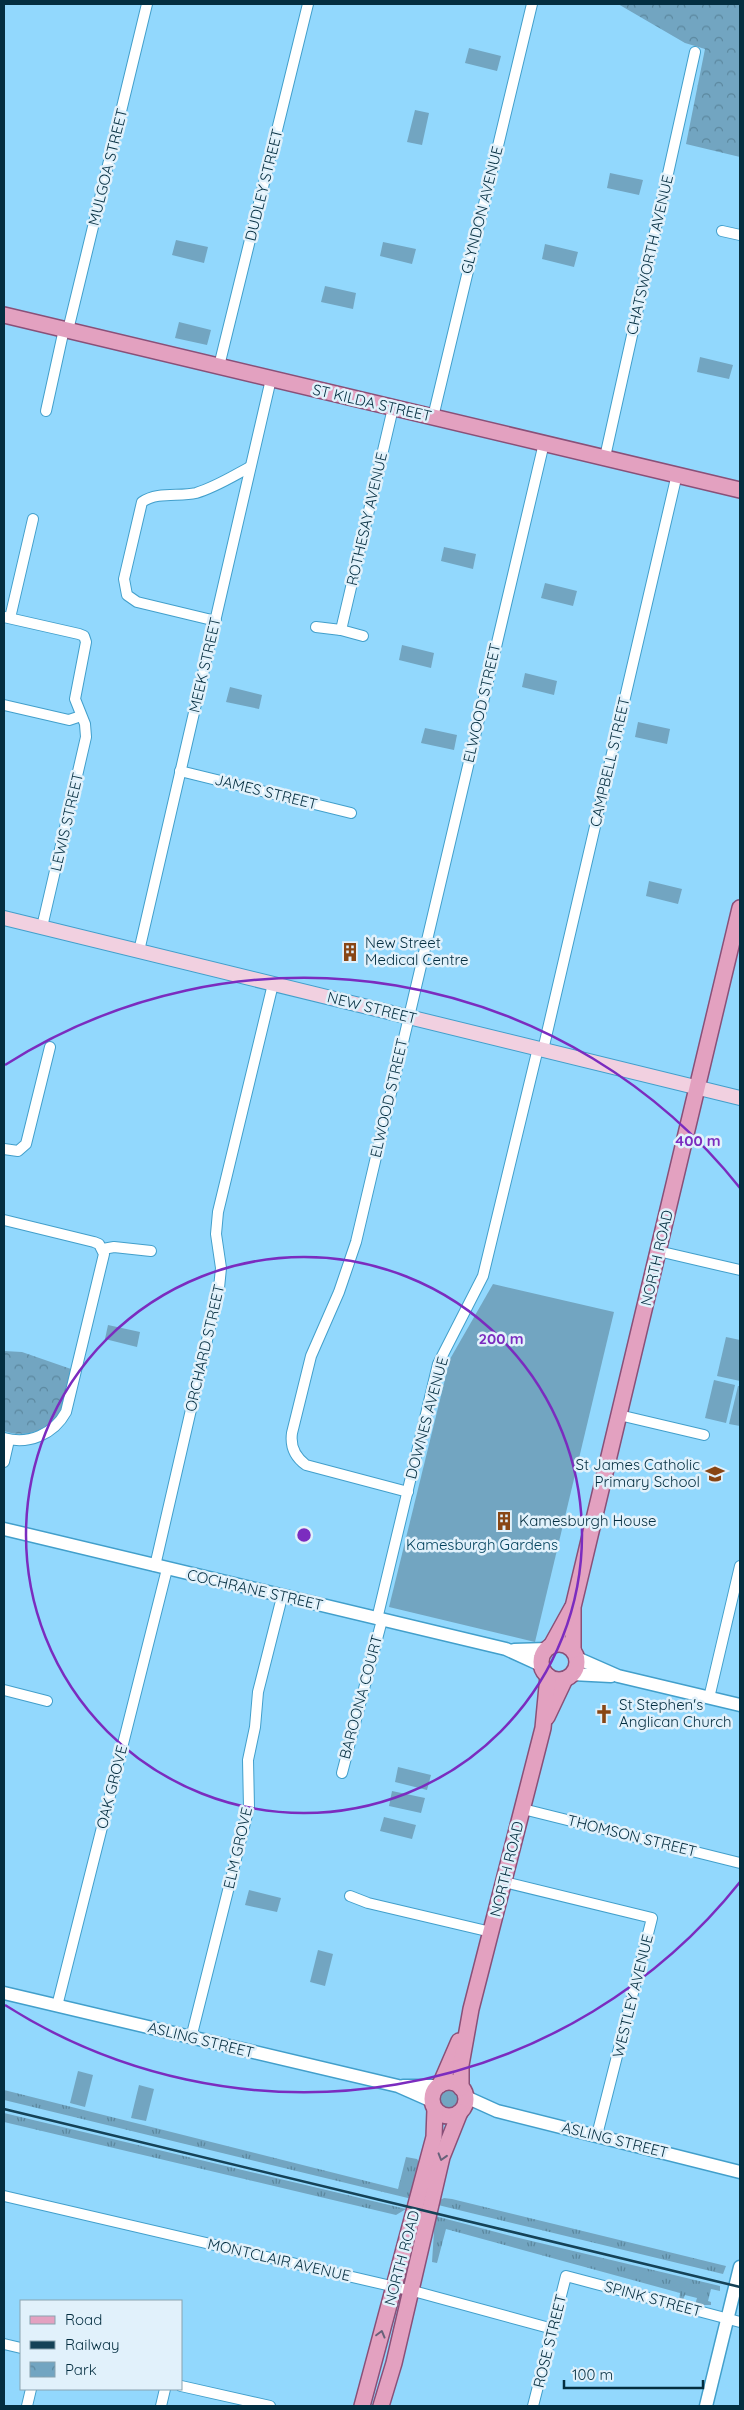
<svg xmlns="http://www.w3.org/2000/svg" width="744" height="2410" font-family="Quicksand,sans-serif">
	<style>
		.grass { fill: url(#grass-tufts) }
		.park { fill: url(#park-crowns) }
		.garden { fill: #72a5c1 }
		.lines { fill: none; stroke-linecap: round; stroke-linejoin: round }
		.minor-casing { stroke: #429fcb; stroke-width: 12 }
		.tertiary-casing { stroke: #429fcb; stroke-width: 15 }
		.secondary-casing { stroke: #429fcb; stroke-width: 16 }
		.primary-casing { stroke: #895078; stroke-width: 18 }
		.minor { stroke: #fff; stroke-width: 10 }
		.tertiary { stroke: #fff; stroke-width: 12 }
		.secondary { stroke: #f1d0e0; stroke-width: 14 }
		.primary { stroke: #e3a1c0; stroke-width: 15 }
		.rail { stroke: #154257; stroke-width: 2.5 }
		.oneway { stroke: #68627a }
		.ring { fill: none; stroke: #7b2cbf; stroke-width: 2.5 }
		.labels { text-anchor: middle; stroke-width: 5; stroke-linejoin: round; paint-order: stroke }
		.street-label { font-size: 15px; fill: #042e40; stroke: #e1f1fb }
		.poi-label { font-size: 15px; fill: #042e40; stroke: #e1f1fb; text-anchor: start }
		.park-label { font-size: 15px; fill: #00425d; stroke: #e1f1fb }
		.centre { fill: #7b2cbf; stroke: #e1f1fb; stroke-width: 2.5 }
		.ring-label { font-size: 15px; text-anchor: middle; font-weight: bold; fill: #7b2cbf; stroke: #e1f1fb; stroke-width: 5; stroke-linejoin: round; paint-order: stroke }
	</style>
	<defs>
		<pattern id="grass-tufts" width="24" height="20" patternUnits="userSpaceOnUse" patternTransform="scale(1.25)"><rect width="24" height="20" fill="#72a5c1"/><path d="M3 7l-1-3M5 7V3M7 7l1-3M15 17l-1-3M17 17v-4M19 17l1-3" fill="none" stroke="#5b879e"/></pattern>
		<pattern id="park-crowns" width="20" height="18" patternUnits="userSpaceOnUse" patternTransform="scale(1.25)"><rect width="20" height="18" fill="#72a5c1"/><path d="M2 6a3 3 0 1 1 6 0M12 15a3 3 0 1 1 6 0" fill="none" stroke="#5b879e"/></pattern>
	</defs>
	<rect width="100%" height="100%" fill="#92d8fd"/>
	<!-- grass -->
	<g class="grass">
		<path d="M4,2090L398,2189L406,2157L417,2159L421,2165L412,2199L4,2100Z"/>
		<path d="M4,2113L406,2209L396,2215L4,2122Z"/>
		<path d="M444,2198L452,2199L726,2266L723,2274L438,2205L440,2200Z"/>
		<path d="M435,2216L515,2237L720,2286V2291L711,2289L708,2301L711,2302V2305H695L697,2298L685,2295L682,2302L679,2301L680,2293L446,2229L437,2263L432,2262Z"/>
	</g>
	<!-- park -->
	<g class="park">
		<path d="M618,4H740V157L686,144L705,49L685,43Z"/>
		<path d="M4,1351L22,1352L71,1369C69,1382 67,1396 62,1407C53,1430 26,1439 4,1431Z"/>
	</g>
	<!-- garden -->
	<g class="garden">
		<path d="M469,48L501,56L497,71L465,63Z"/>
		<path d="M415,110L429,113L422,145L407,142Z"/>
		<path d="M610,173L643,180L639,195L607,188Z"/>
		<path d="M176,240L208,247L204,263L172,255Z"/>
		<path d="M383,242L416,249L412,264L380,256Z"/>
		<path d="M545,244L578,252L574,267L542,259Z"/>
		<path d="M325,286L356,293L353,309L321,302Z"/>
		<path d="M179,322L211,330L207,345L175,338Z"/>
		<path d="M700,357L733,365L729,379L697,372Z"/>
		<path d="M444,547L476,554L473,569L441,561Z"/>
		<path d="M545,583L577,591L573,606L541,598Z"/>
		<path d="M402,645L434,653L431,668L399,660Z"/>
		<path d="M525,673L557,681L554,695L522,687Z"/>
		<path d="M230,687L262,695L259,709L226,702Z"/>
		<path d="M638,722L670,729L667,744L635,737Z"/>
		<path d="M425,728L457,735L454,750L421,743Z"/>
		<path d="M649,881L682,889L678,904L646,896Z"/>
		<path d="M493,1284L614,1312L535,1642L389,1607L450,1359Z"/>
		<path d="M108,1325L140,1332L137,1347L105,1339Z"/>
		<path d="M726,1337L740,1340V1381L717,1376Z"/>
		<path d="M714,1380L735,1385L726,1423L705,1418Z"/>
		<path d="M738,1386H740V1426L729,1424Z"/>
		<path d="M398,1767L431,1775L427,1790L395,1782Z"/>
		<path d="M392,1791L425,1798L421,1813L389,1806Z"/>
		<path d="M384,1817L416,1825L412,1839L380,1831Z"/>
		<path d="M249,1890L281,1898L277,1912L245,1905Z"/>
		<path d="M318,1950L333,1954L325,1986L310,1982Z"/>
		<path d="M78,2071L93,2075L85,2107L70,2103Z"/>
		<path d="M139,2085L154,2089L146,2121L131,2118Z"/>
		<circle cx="449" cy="2099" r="10"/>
	</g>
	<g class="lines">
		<!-- minor casing -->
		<g class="minor-casing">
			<g id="minor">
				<path d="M722,231L740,235"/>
				<path d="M68,330L147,4"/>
				<path d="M219,366L308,4"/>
				<path d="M46,411L64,329"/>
				<path d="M433,417L532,4"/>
				<path d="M605,457L695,52"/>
				<path d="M4,617L79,634L84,636L86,642L75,699L85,724L86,737L42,927"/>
				<path d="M10,618L33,519"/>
				<path d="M216,621L137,602L127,595L124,579L142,502C158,491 179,497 196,493C216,487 233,476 250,467"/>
				<path d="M316,627L341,630L363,636"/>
				<path d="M341,630L393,408"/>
				<path d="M4,705L69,720L81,716"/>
				<path d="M180,771L351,813"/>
				<path d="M139,951L271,379"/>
				<path d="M543,1050L677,474"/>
				<path d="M4,1149L18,1151L26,1144L50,1047"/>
				<path d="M4,1220L94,1242L99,1244L104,1254L66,1412C54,1434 29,1445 4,1438"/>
				<path d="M103,1249L114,1247L151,1251"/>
				<path d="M658,1251L740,1270"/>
				<path d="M619,1415L704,1435"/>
				<path d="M4,1462L9,1440"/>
				<path d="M408,1492L306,1465C295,1457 290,1447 292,1433L311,1356L339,1292L356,1242L544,443"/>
				<path d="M155,1566L219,1288L221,1268L216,1234L218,1212L273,984"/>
				<path d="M377,1619L438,1364L483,1276L538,1048"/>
				<path d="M4,1690L47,1701"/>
				<path d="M709,1698L740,1566"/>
				<path d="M342,1773L382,1620"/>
				<path d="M523,1809L740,1863"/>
				<path d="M504,1882L652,1918L597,2135"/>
				<path d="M350,1896L368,1903L491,1932"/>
				<path d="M57,2006L167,1569"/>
				<path d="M191,2038L249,1807L248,1760L255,1727L258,1692L282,1597"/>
				<path d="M4,2196L417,2292L553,2329"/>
				<path d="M4,2344L21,2348"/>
				<path d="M181,2386L270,2406"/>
				<path d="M27,2406L31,2389"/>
				<path d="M161,2406L165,2389"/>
				<path d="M533,2406L566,2276L740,2322"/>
			</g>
		</g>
		<!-- tertiary casing -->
		<g class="tertiary-casing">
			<g id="tertiary">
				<path d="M4,1529L506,1649L541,1665"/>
				<path d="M514,1650L547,1649"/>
				<path d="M577,1658L618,1676L740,1705"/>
				<path d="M572,1674L611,1676"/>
				<path d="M4,1993L398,2086L432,2101"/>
				<path d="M403,2086H438"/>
				<path d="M466,2097L497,2111L740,2172"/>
				<path d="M706,2406L740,2267"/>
			</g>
		</g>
		<!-- secondary casing -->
		<g class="secondary-casing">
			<path id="secondary" d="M4,918L740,1098"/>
		</g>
		<!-- primary casing -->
		<g class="primary-casing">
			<g id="primary">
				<path d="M4,315L740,490"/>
				<circle cx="559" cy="1662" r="18"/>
				<path d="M551,1646L572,1608"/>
				<path d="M573,1650V1607L740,908"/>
				<path d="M547,1717L565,1679"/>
				<circle cx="449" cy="2099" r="17"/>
				<path d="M440,2085L459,2041"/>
				<path d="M461,2088V2065L471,2009L543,1728L548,1676"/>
				<path d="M362,2406L434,2137L435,2109"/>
				<path d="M381,2406L394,2363L442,2157L460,2112"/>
			</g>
		</g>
		<!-- minor -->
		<use href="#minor" class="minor"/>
		<!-- tertiary -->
		<use href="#tertiary" class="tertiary"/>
		<!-- secondary -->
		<use href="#secondary" class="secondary"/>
		<!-- primary -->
		<use href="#primary" class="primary"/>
		<!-- rail -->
		<path class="rail" d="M4,2109L740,2287"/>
	</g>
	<!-- one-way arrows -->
	<defs><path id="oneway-chevron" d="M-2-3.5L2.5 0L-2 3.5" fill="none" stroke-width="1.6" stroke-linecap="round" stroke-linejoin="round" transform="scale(1.25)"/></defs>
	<g class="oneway">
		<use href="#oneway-chevron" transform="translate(442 2157) rotate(107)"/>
		<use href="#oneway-chevron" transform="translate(381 2334) rotate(-75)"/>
	</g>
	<!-- distance rings -->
	<g class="ring">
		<circle cx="304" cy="1535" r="278"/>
		<path d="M740 1882A557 557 0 0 1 5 2005M5 1065A557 557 0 0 1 740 1188"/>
	</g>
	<!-- icons -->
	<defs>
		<g id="building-bare" transform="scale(1.5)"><path d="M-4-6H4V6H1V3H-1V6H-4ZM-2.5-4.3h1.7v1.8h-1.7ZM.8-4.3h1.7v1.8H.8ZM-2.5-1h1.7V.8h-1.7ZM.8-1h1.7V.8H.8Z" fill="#884614" stroke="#e1f1fb" stroke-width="2.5" paint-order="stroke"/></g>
		<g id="school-bare" transform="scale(1.5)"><path d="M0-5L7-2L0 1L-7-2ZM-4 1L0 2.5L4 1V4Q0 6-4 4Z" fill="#884614" stroke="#e1f1fb" stroke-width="2.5" paint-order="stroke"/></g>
		<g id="church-bare" transform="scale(1.5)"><path d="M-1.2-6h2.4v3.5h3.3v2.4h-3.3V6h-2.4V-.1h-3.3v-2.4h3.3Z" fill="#884614" stroke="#e1f1fb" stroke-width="2.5" paint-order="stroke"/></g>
	</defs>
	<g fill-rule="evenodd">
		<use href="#building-bare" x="350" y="952"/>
		<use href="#school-bare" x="715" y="1474"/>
		<use href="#building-bare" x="504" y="1521"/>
		<use href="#church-bare" x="604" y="1714"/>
	</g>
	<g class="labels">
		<!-- street labels -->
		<g class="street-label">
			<text transform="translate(108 167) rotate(-76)" y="5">MULGOA STREET</text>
			<text transform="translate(264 185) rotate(-76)" y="5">DUDLEY STREET</text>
			<text transform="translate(482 210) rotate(-76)" y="5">GLYNDON AVENUE</text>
			<text transform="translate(650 255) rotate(-77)" y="5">CHATSWORTH AVENUE</text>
			<text transform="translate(372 403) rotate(13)" y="5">ST KILDA STREET</text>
			<text transform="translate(367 519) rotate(-77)" y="5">ROTHESAY AVENUE</text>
			<text transform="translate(205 665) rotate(-77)" y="5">MEEK STREET</text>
			<text transform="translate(482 703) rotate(-77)" y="5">ELWOOD STREET</text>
			<text transform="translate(610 762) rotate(-77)" y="5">CAMPBELL STREET</text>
			<text transform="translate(266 792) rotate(14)" y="5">JAMES STREET</text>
			<text transform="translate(67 822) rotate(-77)" y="5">LEWIS STREET</text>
			<text transform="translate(372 1008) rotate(14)" y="5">NEW STREET</text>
			<text transform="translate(389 1098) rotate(-77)" y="5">ELWOOD STREET</text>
			<text transform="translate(657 1258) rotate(-77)" y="5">NORTH ROAD</text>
			<text transform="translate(205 1348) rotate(-77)" y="5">ORCHARD STREET</text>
			<text transform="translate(427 1418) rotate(-75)" y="5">DOWNES AVENUE</text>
			<text transform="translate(255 1590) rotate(13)" y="5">COCHRANE STREET</text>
			<text transform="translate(361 1697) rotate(-75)" y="5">BAROONA COURT</text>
			<text transform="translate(112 1787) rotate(-76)" y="5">OAK GROVE</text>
			<text transform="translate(632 1836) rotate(14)" y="5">THOMSON STREET</text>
			<text transform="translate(238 1848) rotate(-77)" y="5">ELM GROVE</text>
			<text transform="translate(507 1869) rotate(-76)" y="5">NORTH ROAD</text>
			<text transform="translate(633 1996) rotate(-76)" y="5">WESTLEY AVENUE</text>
			<text transform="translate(201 2040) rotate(14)" y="5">ASLING STREET</text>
			<text transform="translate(615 2140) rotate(14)" y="5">ASLING STREET</text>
			<text transform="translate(402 2258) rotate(-75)" y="5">NORTH ROAD</text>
			<text transform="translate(279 2260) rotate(13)" y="5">MONTCLAIR AVENUE</text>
			<text transform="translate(653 2299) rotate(15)" y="5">SPINK STREET</text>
			<text transform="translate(550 2341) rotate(-76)" y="5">ROSE STREET</text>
		</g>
		<!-- poi labels -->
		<g class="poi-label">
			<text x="365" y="948">New Street<tspan x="365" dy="17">Medical Centre</tspan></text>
			<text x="700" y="1470" text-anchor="end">St James Catholic<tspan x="700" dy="17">Primary School</tspan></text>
			<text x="519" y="1526">Kamesburgh House</text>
			<text x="619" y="1710">St Stephen's<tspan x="619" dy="17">Anglican Church</tspan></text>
		</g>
		<!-- park labels -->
		<g class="park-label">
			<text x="482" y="1550">Kamesburgh Gardens</text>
		</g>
	</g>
	<circle cx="304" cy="1535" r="8" class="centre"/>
	<g class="ring-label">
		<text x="698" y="1146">400 m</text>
		<text x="501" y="1344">200 m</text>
	</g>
	<!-- border -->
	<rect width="744" height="2410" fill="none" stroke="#042e40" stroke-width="10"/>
	<!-- legend -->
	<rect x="20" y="2300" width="162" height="90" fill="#e1f1fb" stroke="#89a3b0"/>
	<rect x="30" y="2316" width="25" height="8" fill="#e3a1c0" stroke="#89a3b0"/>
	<text x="65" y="2325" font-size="15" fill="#042e40">Road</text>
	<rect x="30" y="2341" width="25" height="8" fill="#154257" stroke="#89a3b0"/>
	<text x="65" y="2350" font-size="15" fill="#042e40">Railway</text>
	<rect x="30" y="2362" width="25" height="15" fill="url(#park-crowns)" stroke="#89a3b0"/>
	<text x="65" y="2375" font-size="15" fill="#042e40">Park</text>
	<!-- scale -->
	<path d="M564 2380v8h139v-8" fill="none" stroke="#042e40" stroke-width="2.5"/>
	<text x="572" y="2380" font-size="15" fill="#042e40" stroke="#e1f1fb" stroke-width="4" paint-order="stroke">100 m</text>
</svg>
